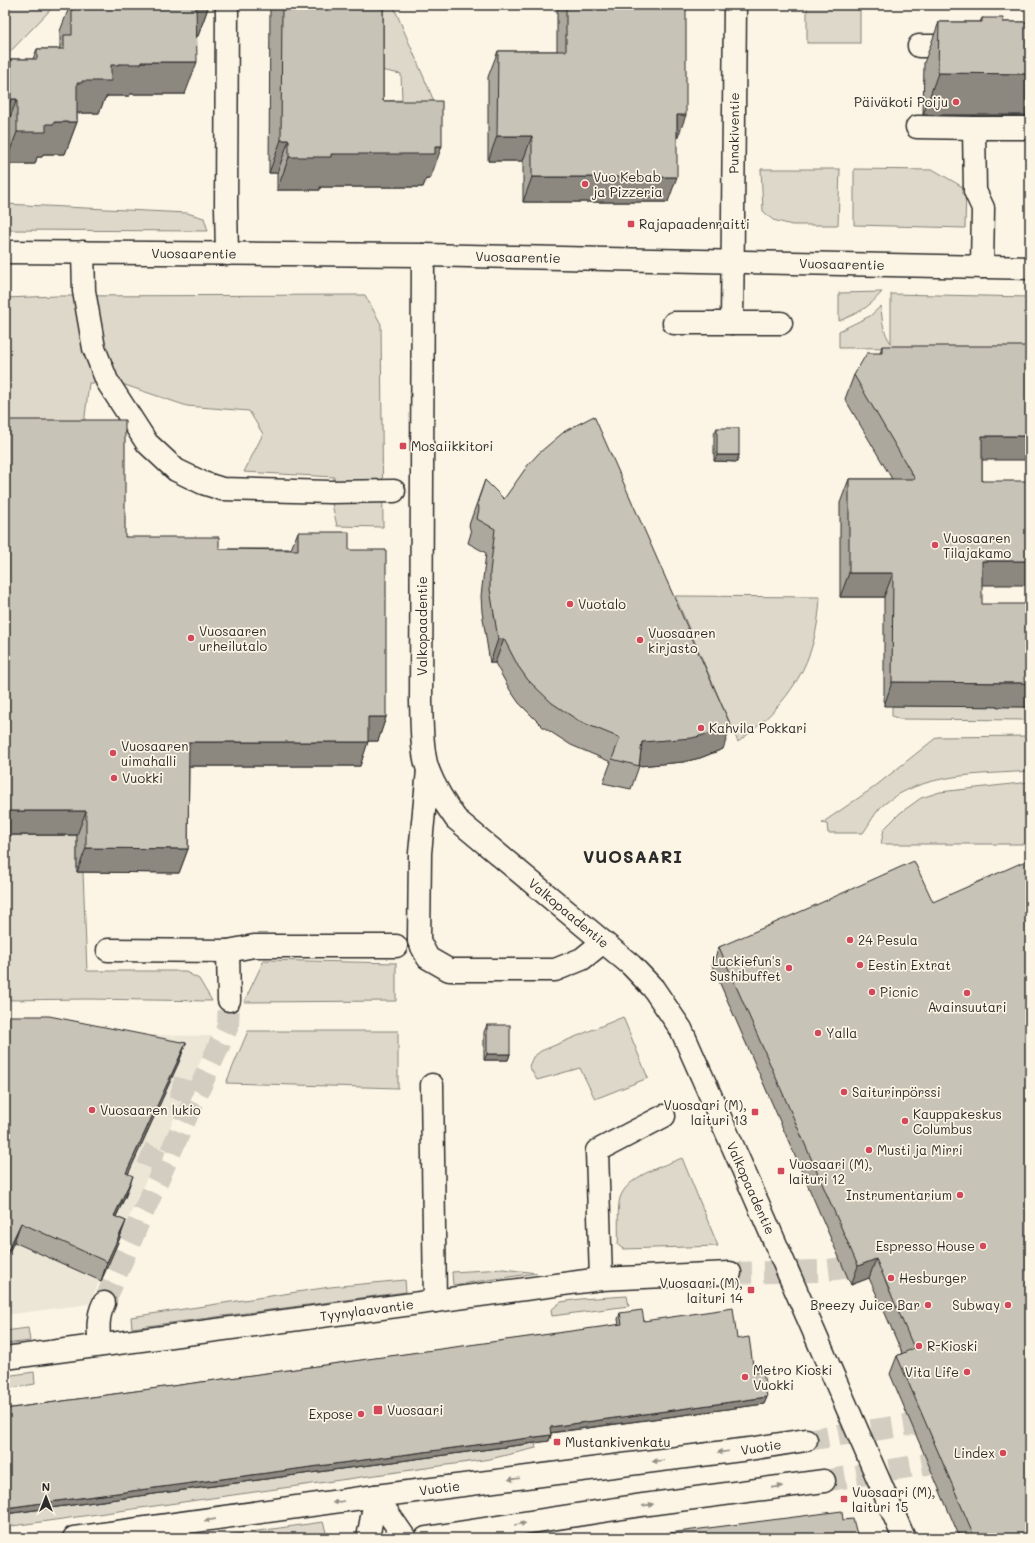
<svg xmlns="http://www.w3.org/2000/svg" width="1035" height="1543" font-family="Mali,sans-serif">
	<style>
		.built { fill: #ece6d7 }
		.green { fill: #ded8ca; stroke: #84827a }
		.lines { fill: none; stroke-linecap: round; stroke-linejoin: round }
		.minor-tunnel { stroke: #d2cdc0; stroke-width: 22; stroke-dasharray: 22 11; stroke-linecap: butt }
		.major-tunnel { stroke: #d2cdc0; stroke-width: 22; stroke-dasharray: 22 11; stroke-linecap: butt }
		.minor-casing { stroke: #2b2b2b; stroke-width: 25 }
		.major-casing { stroke: #2b2b2b; stroke-width: 25 }
		.minor { stroke: #fcf5e5; stroke-width: 22 }
		.major { stroke: #fcf5e5; stroke-width: 22 }
		.minor-bridge-casing { stroke: #2b2b2b; stroke-width: 25; stroke-linecap: butt }
		.minor-bridge { stroke: #fcf5e5; stroke-width: 22 }
		.wall { fill: #aca89d; stroke: #2b2b2b }
		.shaded-wall { fill: #8c8880; stroke: #2b2b2b }
		.building { fill: #c8c3b7; stroke: #2b2b2b }
		.oneway { fill: #949088 }
		.poi-dot { fill: #d1495b; stroke: #fcf5e5; stroke-width: 1.5 }
		.labels { text-anchor: middle; stroke-width: 3.5; stroke-linejoin: round; paint-order: stroke }
		.poi-label { font-size: 13px; fill: #2b2b2b; stroke: #fcf5e5; text-anchor: start }
		.street-label { font-size: 13px; fill: #2b2b2b; stroke: #fcf5e5 }
		.district-label { font-size: 17px; font-weight: bold; letter-spacing: 1px; fill: #2b2b2b; stroke: #fcf5e5 }
	</style>
	<rect width="100%" height="100%" fill="#fcf5e5"/>
	<filter id="ink" filterUnits="userSpaceOnUse"><feTurbulence type="fractalNoise" baseFrequency=".025" numOctaves="2"/><feDisplacementMap in="SourceGraphic" scale="8" xChannelSelector="R" yChannelSelector="G"/><feConvolveMatrix kernelMatrix="1 2 1 2 8 2 1 2 1" color-interpolation-filters="sRGB"/></filter>
	<g filter="url(#ink)">
		<!-- built -->
		<path class="built" d="M77,1034L212,1036L89,1304L5,1315V1035Z"/>
		<!-- green -->
		<g class="green">
			<path d="M5,5H55L5,57Z"/>
			<path d="M377,5H393L439,113L379,101L402,100L401,74L375,69Z"/>
			<rect x="807" y="5" width="53" height="38"/>
			<path d="M761,169H840L838,225H792L773,220L763,211Z"/>
			<path d="M854,169L934,170L966,189L965,228L854,225Z"/>
			<path d="M5,204L187,213L204,218L208,231L5,230Z"/>
			<path d="M882,292C867,309 860,312 839,321V293Z"/>
			<path d="M891,294L1030,297V347L839,348V331L870,316L881,306C882,320 883,332 891,343Z"/>
			<path d="M365,295L381,324L383,527L337,526L332,504L334,477L244,472L263,434L249,411L187,406L119,383H89L83,433L5,434V298L57,296Z"/>
			<path d="M675,596L820,597C817,663 790,703 738,742Z"/>
			<path d="M892,706L1030,707V720L899,719L892,716Z"/>
			<path d="M1030,736V771C980,775 923,772 883,805C875,812 869,825 863,833H828L827,824L822,823L873,788L937,737Z"/>
			<path d="M1030,782V844H881L884,829L900,813L921,798L940,792Z"/>
			<path d="M5,835H77V872H83L87,971H184L199,979L212,1001L87,999L5,1000Z"/>
			<path d="M264,960L396,963V1001L244,1002Z"/>
			<path d="M623,1017L648,1078L595,1099L580,1068L537,1080L529,1066L533,1057L541,1051Z"/>
			<path d="M248,1031H398V1088L226,1083Z"/>
			<path d="M682,1158L718,1246L623,1249L618,1245C619,1234 617,1206 620,1198C627,1176 663,1166 682,1158Z"/>
			<path d="M503,1269L537,1273L453,1285L452,1272Z"/>
			<path d="M405,1280L406,1292L132,1328L131,1317L330,1287Z"/>
			<path d="M627,1296L629,1306L552,1316L551,1310L561,1302L580,1299Z"/>
			<path d="M28,1328L30,1341L5,1344V1331Z"/>
			<path d="M34,1372L35,1384L5,1389V1376Z"/>
			<path d="M535,1443L536,1448L490,1459L5,1527V1514Z"/>
			<path d="M323,1522L326,1532L323,1535L307,1538H207Z"/>
		</g>
		<g class="lines">
			<!-- minor-tunnel -->
			<g class="minor-tunnel">
				<path d="M140,1078L197,1094"/>
				<path d="M111,1140L166,1163"/>
				<path d="M730,1273L820,1271L874,1264"/>
				<path d="M104,1303L141,1217L228,1026L229,1000"/>
			</g>
			<!-- major-tunnel -->
			<g class="major-tunnel">
				<path d="M806,1440L940,1420"/>
				<path d="M824,1481L957,1459"/>
			</g>
			<!-- minor casing -->
			<g class="minor-casing">
				<g id="minor">
					<path d="M227,5L226,207L227,254"/>
					<path d="M919,46H961"/>
					<path d="M917,127L974,128"/>
					<path id="s1" d="M5,252L423,255L1030,268"/>
					<path d="M83,252L84,291L94,348L107,381L147,443L176,470L203,483L222,489L330,492L394,491"/>
					<path id="s2" d="M423,255L421,702C422,722 421,751 428,770C435,788 445,804 456,819L631,965L653,988L681,1029L749,1183"/>
					<path d="M982,267L983,208L975,191L974,128H1030"/>
					<path d="M674,323H781"/>
					<path id="s3" d="M732,323L735,5"/>
					<path d="M428,770L420,853L419,941L428,958L449,970H555L582,959L603,942"/>
					<path d="M108,950L228,951L254,946H396"/>
					<path d="M228,951L229,1000"/>
					<path d="M432,1085L435,1301"/>
					<path d="M601,1279L597,1151L664,1116"/>
					<path d="M100,1345C98,1330 97,1317 104,1303"/>
					<path id="s4" d="M5,1358L601,1279L730,1273"/>
					<path d="M376,1496L405,1538"/>
					<path d="M368,1538L376,1496"/>
				</g>
			</g>
			<!-- major casing -->
			<g class="major-casing">
				<g id="major">
					<path id="s5" d="M74,1538L376,1496L749,1449L806,1440"/>
					<path d="M426,1538L642,1505L824,1481"/>
				</g>
			</g>
			<!-- minor -->
			<use href="#minor" class="minor"/>
			<!-- major -->
			<use href="#major" class="major"/>
			<!-- minor-bridge casing -->
			<g class="minor-bridge-casing">
				<path id="minor-bridge" d="M749,1183L904,1538"/>
			</g>
			<!-- minor-bridge -->
			<use href="#minor-bridge" class="minor-bridge"/>
		</g>
		<!-- wall -->
		<g class="wall">
			<path d="M70,5H209L198,36H196L185,94H130L129,96H107L106,98H105L99,113H77V122L65,154H43L42,157H37L35,164H5V75L11,59H33L37,49H59L60,46V31Z"/>
			<path d="M270,5H383V101L430,179H426L423,187H320V190H277V173H269Z"/>
			<path d="M557,5H686L677,139L668,202H523V161H488V77L498,51H557Z"/>
			<path d="M982,18L1003,22H1030V115H923L924,63L939,22H980Z"/>
			<path d="M882,346L982,460V585L884,706V597H840V503L849,479H892L845,399L854,375L880,353Z"/>
			<path d="M5,420L125,537L219,549H291L298,532L349,550L386,717L378,741H368L360,766H189L188,849L179,873L77,872V835H5Z"/>
			<path d="M717,428L739,455L737,462L714,461V434Z"/>
			<path d="M485,480L723,749L700,758L683,762L639,766L631,789L603,783L611,762L571,745L543,727L519,703L510,690L495,663H490L482,612L481,596L486,553L468,543L471,533L469,525Z"/>
			<path d="M933,902L1030,1538H960L890,1374L897,1356L902,1353L885,1313L869,1278L851,1285L712,965L719,947Z"/>
			<path d="M5,1016L186,1043L179,1062L128,1174L126,1195L116,1217L126,1221L119,1240L101,1281L14,1242Z"/>
			<path d="M487,1025L510,1054L508,1060H484V1032Z"/>
			<path d="M620,1313L644,1321L737,1339L767,1397L764,1404L551,1433V1435L549,1441L5,1514V1409L619,1325L618,1319Z"/>
		</g>
		<!-- shaded-wall -->
		<g class="shaded-wall">
			<path d="M195,5H209L198,36H184Z"/>
			<path d="M141,62H197L185,94H130L129,96H107L106,98H105L99,113H71L77,83L82,81L111,65L118,64Z"/>
			<path d="M938,73L1030,74V115H923Z"/>
			<path d="M11,99H17L5,131V115Z"/>
			<path d="M677,115H686L677,140Z"/>
			<path d="M54,122H77L65,154H43L42,157H37L35,164H5L17,132Z"/>
			<path d="M497,136H532L523,161H488Z"/>
			<path d="M281,140H289L277,173H269Z"/>
			<path d="M435,146H442L430,179H426L423,187H320V190H277L289,157L331,154Z"/>
			<path d="M532,177H677L668,202H523Z"/>
			<path d="M982,436H1030V460H973Z"/>
			<path d="M717,455H739L737,462L714,461Z"/>
			<path d="M982,561H1030V585H974Z"/>
			<path d="M849,573H893L884,597H840Z"/>
			<path d="M498,639H504L495,663H490Z"/>
			<path d="M892,682L1030,683V707L884,706Z"/>
			<path d="M368,717H386L378,741H360Z"/>
			<path d="M731,726L723,749L700,758L683,762L639,766L642,742Z"/>
			<path d="M189,742H368L360,766H180Z"/>
			<path d="M5,811H86L77,835H5Z"/>
			<path d="M86,848L188,849L179,873L77,872Z"/>
			<path d="M186,1043L179,1062L120,1192L126,1173Z"/>
			<path d="M487,1054H510L508,1060H484Z"/>
			<path d="M133,1176L126,1195L107,1235L114,1216Z"/>
			<path d="M126,1221L119,1240L101,1281L107,1262Z"/>
			<path d="M21,1223L14,1242L5,1261V1257Z"/>
			<path d="M876,1259L869,1278L851,1285L858,1266Z"/>
			<path d="M767,1397L764,1404L548,1433L550,1427Z"/>
			<path d="M551,1435L549,1441L5,1514V1508Z"/>
		</g>
		<!-- building -->
		<g class="building">
			<path d="M72,5H196L197,62H141V64H118V65H111V81H82V83H77V122H54V124H46V132H17V99H11V59H37V49H64V35H72Z"/>
			<path d="M282,5H383V101H442V146H435V154H331V157H289V140H281Z"/>
			<path d="M566,5H686V115H677V177H532V136H497L498,51H566Z"/>
			<path d="M982,18H1003V22H1030V74L938,73L939,22H982Z"/>
			<path d="M882,346H1030V436H982V481H1030V561H982V604H1030V683L892,682L893,573H849V479H915L854,375L867,353H882Z"/>
			<path d="M594,416L731,726L708,734L692,738L642,742L639,766L612,759L620,738L579,721L552,703L528,680L518,666L504,639H498L490,589V572L495,529L477,519L479,509L478,501L485,480L504,499L528,465L539,453L565,431Z"/>
			<path d="M5,420H125V537H219V549L298,550V532H349V550H386V717H368V742H189L188,849L86,848V811H5Z"/>
			<rect x="717" y="428" width="22" height="27"/>
			<path d="M1030,859V1538H975L897,1356L914,1348L891,1294L876,1259L858,1266L719,947L816,905L914,861L933,902Z"/>
			<path d="M5,1016H49L186,1043L126,1173L133,1176L114,1216L126,1221L107,1262L21,1223L5,1257Z"/>
			<rect x="487" y="1025" width="23" height="29"/>
			<path d="M733,1308L737,1339L749,1337L754,1373L763,1372L767,1397L550,1427L551,1435L5,1508V1409L622,1324L620,1313L642,1310L644,1321Z"/>
			<path d="M842,1511L843,1520L853,1519L858,1538H630Z"/>
		</g>
		<!-- one-way arrows -->
		<defs><path id="oneway-solid" d="M-6-.8H1V-3.2L6.5 0L1 3.2V.8H-6Z"/></defs>
		<g class="oneway">
			<use href="#oneway-solid" transform="translate(723 1452) rotate(173)"/>
			<use href="#oneway-solid" transform="translate(658 1461) rotate(173)"/>
			<use href="#oneway-solid" transform="translate(514 1479) rotate(173)"/>
			<use href="#oneway-solid" transform="translate(777 1487) rotate(-8)"/>
			<use href="#oneway-solid" transform="translate(338 1502) rotate(172)"/>
			<use href="#oneway-solid" transform="translate(648 1505) rotate(-8)"/>
			<use href="#oneway-solid" transform="translate(210 1520) rotate(172)"/>
			<use href="#oneway-solid" transform="translate(520 1524) rotate(-9)"/>
		</g>
	</g>
	<!-- markers -->
	<g class="poi-dot">
		<circle cx="956" cy="102" r="4"/>
		<circle cx="585" cy="184" r="4"/>
		<rect x="627" y="220" width="8" height="8" rx="2"/>
		<rect x="399" y="442" width="8" height="8" rx="2"/>
		<circle cx="935" cy="545" r="4"/>
		<circle cx="570" cy="604" r="4"/>
		<circle cx="191" cy="638" r="4"/>
		<circle cx="640" cy="640" r="4"/>
		<circle cx="701" cy="728" r="4"/>
		<circle cx="113" cy="753" r="4"/>
		<circle cx="114" cy="778" r="4"/>
		<circle cx="850" cy="940" r="4"/>
		<circle cx="860" cy="965" r="4"/>
		<circle cx="789" cy="968" r="4"/>
		<circle cx="872" cy="992" r="4"/>
		<circle cx="967" cy="993" r="4"/>
		<circle cx="818" cy="1033" r="4"/>
		<circle cx="844" cy="1092" r="4"/>
		<circle cx="92" cy="1110" r="4"/>
		<rect x="751" y="1108" width="8" height="8" rx="2"/>
		<circle cx="905" cy="1121" r="4"/>
		<circle cx="869" cy="1150" r="4"/>
		<rect x="777" y="1167" width="8" height="8" rx="2"/>
		<circle cx="960" cy="1195" r="4"/>
		<circle cx="983" cy="1246" r="4"/>
		<circle cx="891" cy="1278" r="4"/>
		<rect x="747" y="1286" width="8" height="8" rx="2"/>
		<circle cx="928" cy="1305" r="4"/>
		<circle cx="1008" cy="1305" r="4"/>
		<circle cx="919" cy="1346" r="4"/>
		<circle cx="967" cy="1372" r="4"/>
		<circle cx="745" cy="1377" r="4"/>
		<rect x="373" y="1405" width="10" height="10" rx="2"/>
		<circle cx="361" cy="1414" r="4"/>
		<rect x="553" y="1438" width="8" height="8" rx="2"/>
		<circle cx="1003" cy="1453" r="4"/>
		<rect x="840" y="1495" width="8" height="8" rx="2"/>
	</g>
	<g class="labels">
		<!-- poi labels -->
		<g class="poi-label">
			<text x="948" y="107" text-anchor="end">Päiväkoti Poiju</text>
			<text x="593" y="182">Vuo Kebab<tspan x="593" dy="15">ja Pizzeria</tspan></text>
			<text x="639" y="229">Rajapaadenraitti</text>
			<text x="411" y="451">Mosaiikkitori</text>
			<text x="943" y="543">Vuosaaren<tspan x="943" dy="15">Tilajakamo</tspan></text>
			<text x="578" y="609">Vuotalo</text>
			<text x="199" y="636">Vuosaaren<tspan x="199" dy="15">urheilutalo</tspan></text>
			<text x="648" y="638">Vuosaaren<tspan x="648" dy="15">kirjasto</tspan></text>
			<text x="709" y="733">Kahvila Pokkari</text>
			<text x="121" y="751">Vuosaaren<tspan x="121" dy="15">uimahalli</tspan></text>
			<text x="122" y="783">Vuokki</text>
			<text x="858" y="945">24 Pesula</text>
			<text x="781" y="966" text-anchor="end">Luckiefun's<tspan x="781" dy="15">Sushibuffet</tspan></text>
			<text x="868" y="970">Eestin Extrat</text>
			<text x="880" y="997">Picnic</text>
			<text x="967" y="1012" text-anchor="middle">Avainsuutari</text>
			<text x="826" y="1038">Yalla</text>
			<text x="852" y="1097">Saiturinpörssi</text>
			<text x="747" y="1110" text-anchor="end">Vuosaari (M),<tspan x="747" dy="15">laituri 13</tspan></text>
			<text x="100" y="1115">Vuosaaren lukio</text>
			<text x="913" y="1119">Kauppakeskus<tspan x="913" dy="15">Columbus</tspan></text>
			<text x="877" y="1155">Musti ja Mirri</text>
			<text x="789" y="1169">Vuosaari (M),<tspan x="789" dy="15">laituri 12</tspan></text>
			<text x="952" y="1200" text-anchor="end">Instrumentarium</text>
			<text x="975" y="1251" text-anchor="end">Espresso House</text>
			<text x="899" y="1283">Hesburger</text>
			<text x="743" y="1288" text-anchor="end">Vuosaari (M),<tspan x="743" dy="15">laituri 14</tspan></text>
			<text x="920" y="1310" text-anchor="end">Breezy Juice Bar</text>
			<text x="1000" y="1310" text-anchor="end">Subway</text>
			<text x="927" y="1351">R-Kioski</text>
			<text x="753" y="1375">Metro Kioski<tspan x="753" dy="15">Vuokki</tspan></text>
			<text x="959" y="1377" text-anchor="end">Vita Life</text>
			<text x="387" y="1415">Vuosaari</text>
			<text x="353" y="1419" text-anchor="end">Expose</text>
			<text x="565" y="1447">Mustankivenkatu</text>
			<text x="995" y="1458" text-anchor="end">Lindex</text>
			<text x="852" y="1497">Vuosaari (M),<tspan x="852" dy="15">laituri 15</tspan></text>
		</g>
		<!-- street labels -->
		<g class="street-label">
			<text dy="5" stroke="none"><textPath href="#s3" startOffset="190">Punakiventie</textPath></text>
			<text dy="5" stroke="none"><textPath href="#s1" startOffset="189">Vuosaarentie</textPath></text>
			<text dy="5" stroke="none"><textPath href="#s1" startOffset="513">Vuosaarentie</textPath></text>
			<text dy="5" stroke="none"><textPath href="#s1" startOffset="837">Vuosaarentie</textPath></text>
			<text transform="translate(422 626) rotate(-90)" y="5">Valkopaadentie</text>
			<text dy="5" stroke="none"><textPath href="#s2" startOffset="719">Valkopaadentie</textPath></text>
			<text transform="translate(751 1188) rotate(66)" y="5">Valkopaadentie</text>
			<text dy="5" stroke="none"><textPath href="#s4" startOffset="365">Tyynylaavantie</textPath></text>
			<text dy="5" stroke="none"><textPath href="#s5" startOffset="693">Vuotie</textPath></text>
			<text dy="5" stroke="none"><textPath href="#s5" startOffset="369">Vuotie</textPath></text>
		</g>
		<!-- district labels -->
		<g class="district-label">
			<text x="633" y="863">VUOSAARI</text>
		</g>
	</g>
	<!-- margin -->
	<rect width="1035" height="1543" fill="none" stroke="#fcf5e5" stroke-width="20"/>
	<rect x="10" y="10" width="1015" height="1523" fill="none" stroke="#2b2b2b" stroke-width="1.5" filter="url(#ink)"/>
	<!-- north arrow -->
	<g transform="translate(46 1497)" stroke="#fcf5e5" stroke-width="3" paint-order="stroke">
	<path d="M0-3L7 15L0 10L-7 15Z" fill="#2b2b2b"/>
	<text y="-6" font-size="11" font-weight="bold" text-anchor="middle" fill="#2b2b2b">N</text>
	</g>
</svg>
